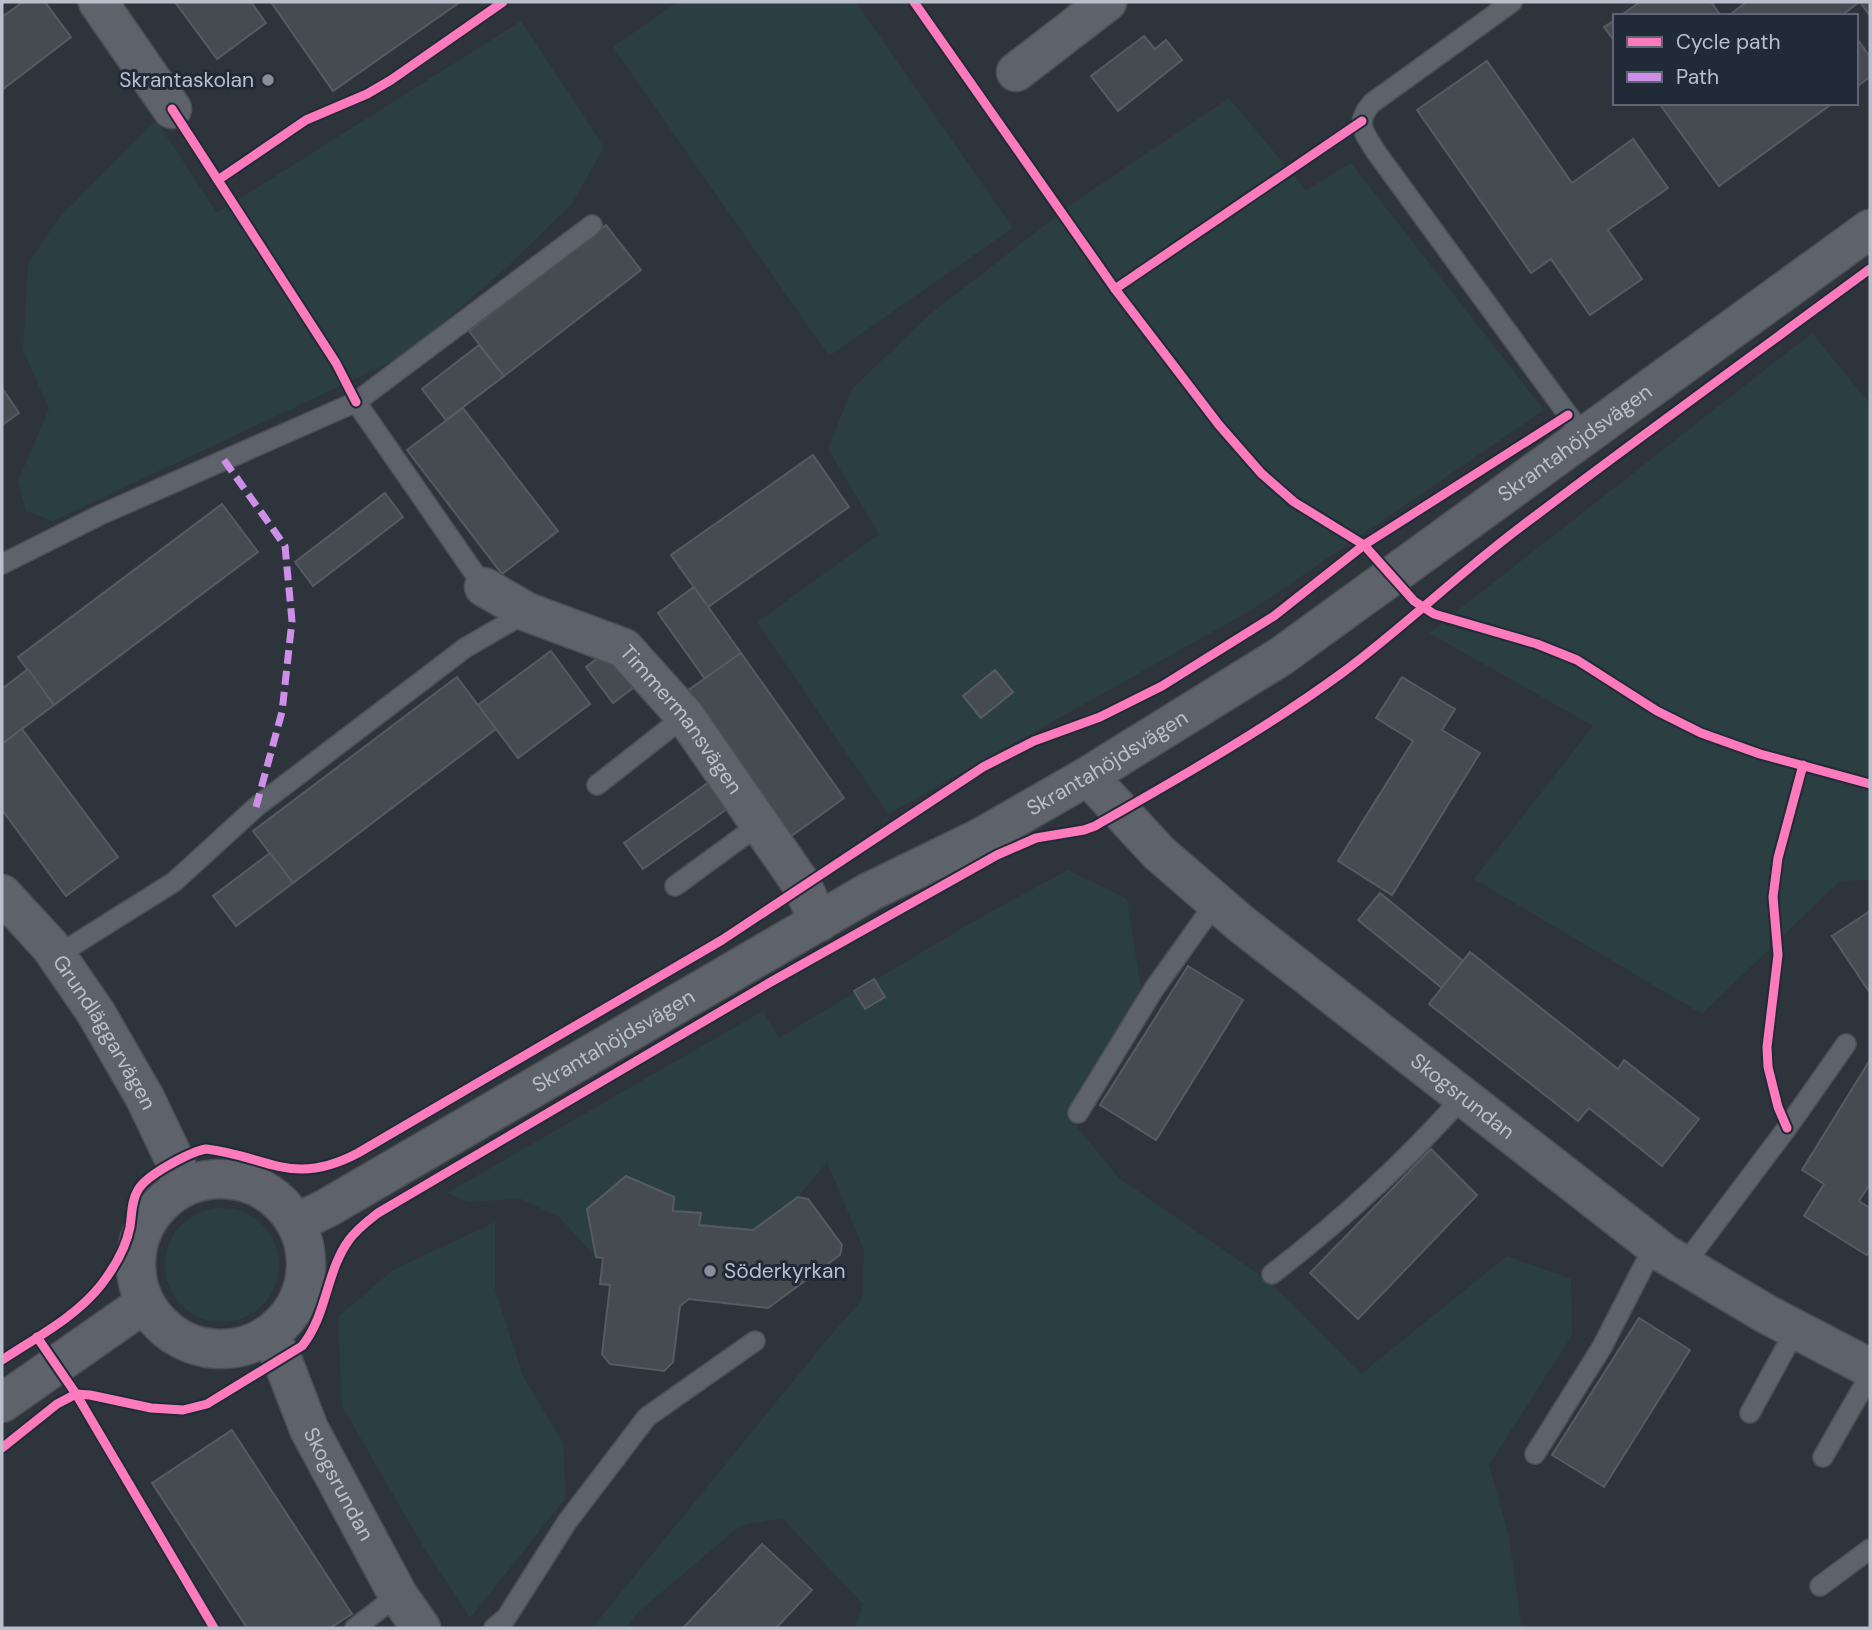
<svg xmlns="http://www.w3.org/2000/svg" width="1872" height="1630" font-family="'DM Sans',sans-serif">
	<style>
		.green { fill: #2b3e42 }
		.building { fill: #464b52; stroke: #565b63; stroke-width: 2 }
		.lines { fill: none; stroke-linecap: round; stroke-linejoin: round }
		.service-casing { stroke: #4c5056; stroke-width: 22 }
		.minor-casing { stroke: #4c5056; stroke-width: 41 }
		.tertiary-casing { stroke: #4c5056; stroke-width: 41 }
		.service { stroke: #5e626a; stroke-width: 19 }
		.minor { stroke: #5e626a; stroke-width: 38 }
		.tertiary { stroke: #5e626a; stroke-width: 38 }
		.quiet { stroke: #ce8fe9; stroke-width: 7; stroke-dasharray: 14 7; stroke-linecap: butt }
		.cycleway-casing { stroke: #212a37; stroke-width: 13 }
		.cycleway { stroke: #fd7abc; stroke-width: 9 }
		.poi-dot { fill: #888f9a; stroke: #212a37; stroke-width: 2.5 }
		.labels { text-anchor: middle; stroke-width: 6; stroke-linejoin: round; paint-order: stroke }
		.poi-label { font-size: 21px; fill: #b9c0cc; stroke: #212a37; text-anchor: end }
		.street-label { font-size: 21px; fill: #b9c0cc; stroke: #212a37 }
	</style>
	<rect width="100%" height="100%" fill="#2e343c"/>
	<!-- green -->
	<g class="green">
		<path d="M677,2H856L1013,228L829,356L613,47Z"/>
		<path d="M521,21L604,147L572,204L506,268L406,355L53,521L26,511L18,481L49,409L23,350L28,263L60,217L156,120L217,213Z"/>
		<path d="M1229,98L1306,190L1351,163L1544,410L1255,608L888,814L757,622L879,534L828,449L852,389L930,314L1080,198Z"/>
		<path d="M1812,333L1870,404V880L1840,881L1702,1014L1474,879L1593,726L1429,633Z"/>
		<path d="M1068,870L1127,899L1141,990L1077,1127L1119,1178L1270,1282L1361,1374L1507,1256L1571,1279L1572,1335L1489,1465L1509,1537L1521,1624L1528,1628H855L863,1604L782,1518L740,1526L638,1612L627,1628H592L830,1336L862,1300L864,1250L827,1162L798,1197L753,1230L699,1225L700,1213L673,1211V1197L626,1176L587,1209L596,1257L559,1217L521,1199L468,1202L447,1193L763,1011L779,1038L969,924Z"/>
		<circle cx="222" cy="1265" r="57"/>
		<path d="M495,1222V1289L523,1376L563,1443L566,1498L470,1618L421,1543L342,1406L338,1317L393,1270Z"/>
	</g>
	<!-- building -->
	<g class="building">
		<path d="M23,2H45L71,37L2,90V17Z"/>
		<path d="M175,2H251L266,23L217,59Z"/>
		<path d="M271,2H460L333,91Z"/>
		<path d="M1640,2H1711L1721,16H1620Z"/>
		<path d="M1742,2H1859L1841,16H1728L1744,4Z"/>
		<path d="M1860,2H1870V16Z"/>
		<path d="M1615,20V42L1604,27Z"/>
		<path d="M1144,36L1155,49L1166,40L1182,60L1118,111L1091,76Z"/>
		<path d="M1856,37L1870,57V77L1856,87Z"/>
		<path d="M1487,61L1572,183L1633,139L1668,188L1608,230L1642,279L1590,315L1551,259L1531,273L1417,110Z"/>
		<path d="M1659,103H1833L1719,186Z"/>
		<path d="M606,225L641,270L504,376L469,331Z"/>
		<path d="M479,345L504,376L446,420L422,389Z"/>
		<path d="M2,388L19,413L2,425Z"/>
		<path d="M463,408L558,531L502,574L407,450Z"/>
		<path d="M813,455L849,507L708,607L671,555Z"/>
		<path d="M385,493L403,517L313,586L295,562Z"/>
		<path d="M222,504L258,552L54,705L18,657Z"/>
		<path d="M694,587L741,653L705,679L658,613Z"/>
		<path d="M551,651L590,704L518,758L478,705Z"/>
		<path d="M606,652L633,688L613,703L586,667Z"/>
		<path d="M741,653L844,798L790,837L687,691Z"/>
		<path d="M28,669L54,705L2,744V689Z"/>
		<path d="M995,670L1013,692L981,718L963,696Z"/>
		<path d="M457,677L496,729L293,883L253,831Z"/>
		<path d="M1402,677L1455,709L1442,730L1480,753L1392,895L1338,861L1413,741L1376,718Z"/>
		<path d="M22,729L118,857L66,896L2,810V744Z"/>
		<path d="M712,780L731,806L643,869L624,843Z"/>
		<path d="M270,853L293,883L236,926L213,896Z"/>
		<path d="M1380,893L1463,961L1442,988L1358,920Z"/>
		<path d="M1870,911V993L1832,936Z"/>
		<path d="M1470,952L1618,1069L1624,1060L1699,1119L1662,1166L1589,1108L1578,1121L1429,1004Z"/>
		<path d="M1188,966L1243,1000L1156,1140L1100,1105Z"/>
		<path d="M874,979L885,997L865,1009L854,991Z"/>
		<path d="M1870,1060V1184L1859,1201L1870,1208V1250L1867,1255L1804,1216L1824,1184L1802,1170Z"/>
		<path d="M1431,1149L1477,1195L1358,1319L1310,1273Z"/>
		<path d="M626,1176L674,1197L673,1211L701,1213L699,1225L753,1230L798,1197L808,1199L842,1245L840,1255L768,1308L689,1299L680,1306L673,1362L664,1371L610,1364L602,1354L610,1285L600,1284L603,1258L596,1257L587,1209Z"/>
		<path d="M1639,1318L1690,1350L1604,1487L1552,1455Z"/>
		<path d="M232,1430L352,1614L330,1628H247L152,1483Z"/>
		<path d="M762,1544L812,1590L776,1628H683Z"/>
	</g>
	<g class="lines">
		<!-- service casing -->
		<g class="service-casing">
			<g id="service">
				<path d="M1512,2L1372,103C1354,123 1364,132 1376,152L1585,438"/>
				<path d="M356,402L592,225"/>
				<path d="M2,564L100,515L356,402L484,587"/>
				<path d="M597,785L685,716"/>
				<path d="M675,886L760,824"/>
				<path d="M56,956L174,882L256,807L465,648L527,612"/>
				<path d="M1078,1113L1154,989L1216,902"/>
				<path d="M1684,1265L1787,1128L1846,1044"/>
				<path d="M1272,1274C1341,1221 1404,1163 1462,1098"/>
				<path d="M1750,1413L1796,1329"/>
				<path d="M1535,1454L1602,1347L1654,1246"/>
				<path d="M1823,1457L1870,1375"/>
				<path d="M1820,1586L1870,1549"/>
				<path d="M355,1628L398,1595"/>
				<path d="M494,1628L506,1618L567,1522L647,1417L755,1341"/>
			</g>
		</g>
		<!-- minor casing -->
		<g class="minor-casing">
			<g id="minor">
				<path d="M98,2L172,109"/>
				<path d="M1016,72L1107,2"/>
				<path id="s1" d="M484,587L527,612L624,648L685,716L802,885L819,922"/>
				<path id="s2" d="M1088,776L1159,853L1240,923L1665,1254L1768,1315L1870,1368"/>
				<path id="s3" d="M2,894L50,946L96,1013L145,1098L176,1163L182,1188"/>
				<path id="s4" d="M269,1336L282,1359L309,1429L398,1595L421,1628"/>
			</g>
		</g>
		<!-- tertiary casing -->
		<g class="tertiary-casing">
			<g id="tertiary">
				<circle cx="221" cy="1264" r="85"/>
				<path id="s5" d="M296,1223L327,1208L869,892L980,838L1088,776L1280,657L1870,229"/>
				<path d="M2,1403L145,1303"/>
			</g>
		</g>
		<!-- service -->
		<use href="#service" class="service"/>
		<!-- minor -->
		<use href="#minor" class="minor"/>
		<!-- tertiary -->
		<use href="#tertiary" class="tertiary"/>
		<!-- quiet -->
		<path class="quiet" d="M224,460L285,546L292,621L282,712L256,807"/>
		<!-- cycleway casing -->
		<g class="cycleway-casing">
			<g id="cycleway">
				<path d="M914,2L1115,289L1219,425L1261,473L1294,502L1364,545L1414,601L1434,614L1537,644L1577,660L1657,711L1701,733L1760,754L1870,784"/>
				<path d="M172,109L336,363L356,402"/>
				<path d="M218,180L306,120L367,94L391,80L503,2"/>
				<path d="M1115,289L1362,121"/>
				<path d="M1787,1128L1778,1107L1768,1067L1767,1047L1778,955L1773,897L1778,858L1803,765"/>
				<path d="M37,1337L76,1394L214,1628"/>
				<path d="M2,1360C35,1338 76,1317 101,1285C114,1268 126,1248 130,1227C132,1215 131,1201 138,1190C146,1175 190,1152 206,1149C268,1156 292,1188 358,1153L722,940L983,767L1034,741L1100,717L1162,686L1274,616L1364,545L1568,415"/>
				<path d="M2,1448L57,1404L76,1394L90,1395L151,1408L183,1410L207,1404L302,1346C327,1316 326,1271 349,1240C357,1229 368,1221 378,1213L769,983L997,855L1036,838L1084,830L1095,826C1179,778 1264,730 1342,673C1403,628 1457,575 1518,529C1634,441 1753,355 1870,269"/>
			</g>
		</g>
		<!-- cycleway -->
		<use href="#cycleway" class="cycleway"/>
	</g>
	<!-- markers -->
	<g class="poi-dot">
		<circle cx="268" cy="80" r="7"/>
		<circle cx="710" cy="1271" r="7"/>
	</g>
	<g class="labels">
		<!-- poi labels -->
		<g class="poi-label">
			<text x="254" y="87">Skrantaskolan</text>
			<text x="724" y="1278" text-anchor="start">Söderkyrkan</text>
		</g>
		<!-- street labels -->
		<g class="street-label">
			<text dy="7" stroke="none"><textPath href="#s5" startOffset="1500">Skrantahöjdsvägen</textPath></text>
			<text dy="7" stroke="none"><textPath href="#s1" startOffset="245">Timmermansvägen</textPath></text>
			<text dy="7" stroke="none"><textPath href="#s5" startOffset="933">Skrantahöjdsvägen</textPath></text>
			<text dy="7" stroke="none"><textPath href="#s3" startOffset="173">Grundläggarvägen</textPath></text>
			<text dy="7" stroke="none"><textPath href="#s5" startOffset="366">Skrantahöjdsvägen</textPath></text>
			<text dy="7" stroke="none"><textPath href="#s2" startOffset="494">Skogsrundan</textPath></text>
			<text dy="7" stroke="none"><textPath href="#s4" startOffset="164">Skogsrundan</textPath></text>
		</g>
	</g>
	<!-- border -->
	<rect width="1872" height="1630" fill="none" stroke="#b9c0cc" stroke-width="7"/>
	<!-- legend -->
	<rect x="1613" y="14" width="245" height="91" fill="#212a37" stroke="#5e6673" stroke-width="2"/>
	<rect x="1627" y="37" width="35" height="10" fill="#fd7abc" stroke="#5e6673" stroke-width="2"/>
	<text x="1676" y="49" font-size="21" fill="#b9c0cc">Cycle path</text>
	<rect x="1627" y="72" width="35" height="10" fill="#ce8fe9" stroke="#5e6673" stroke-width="2"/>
	<text x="1676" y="84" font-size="21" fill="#b9c0cc">Path</text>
</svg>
